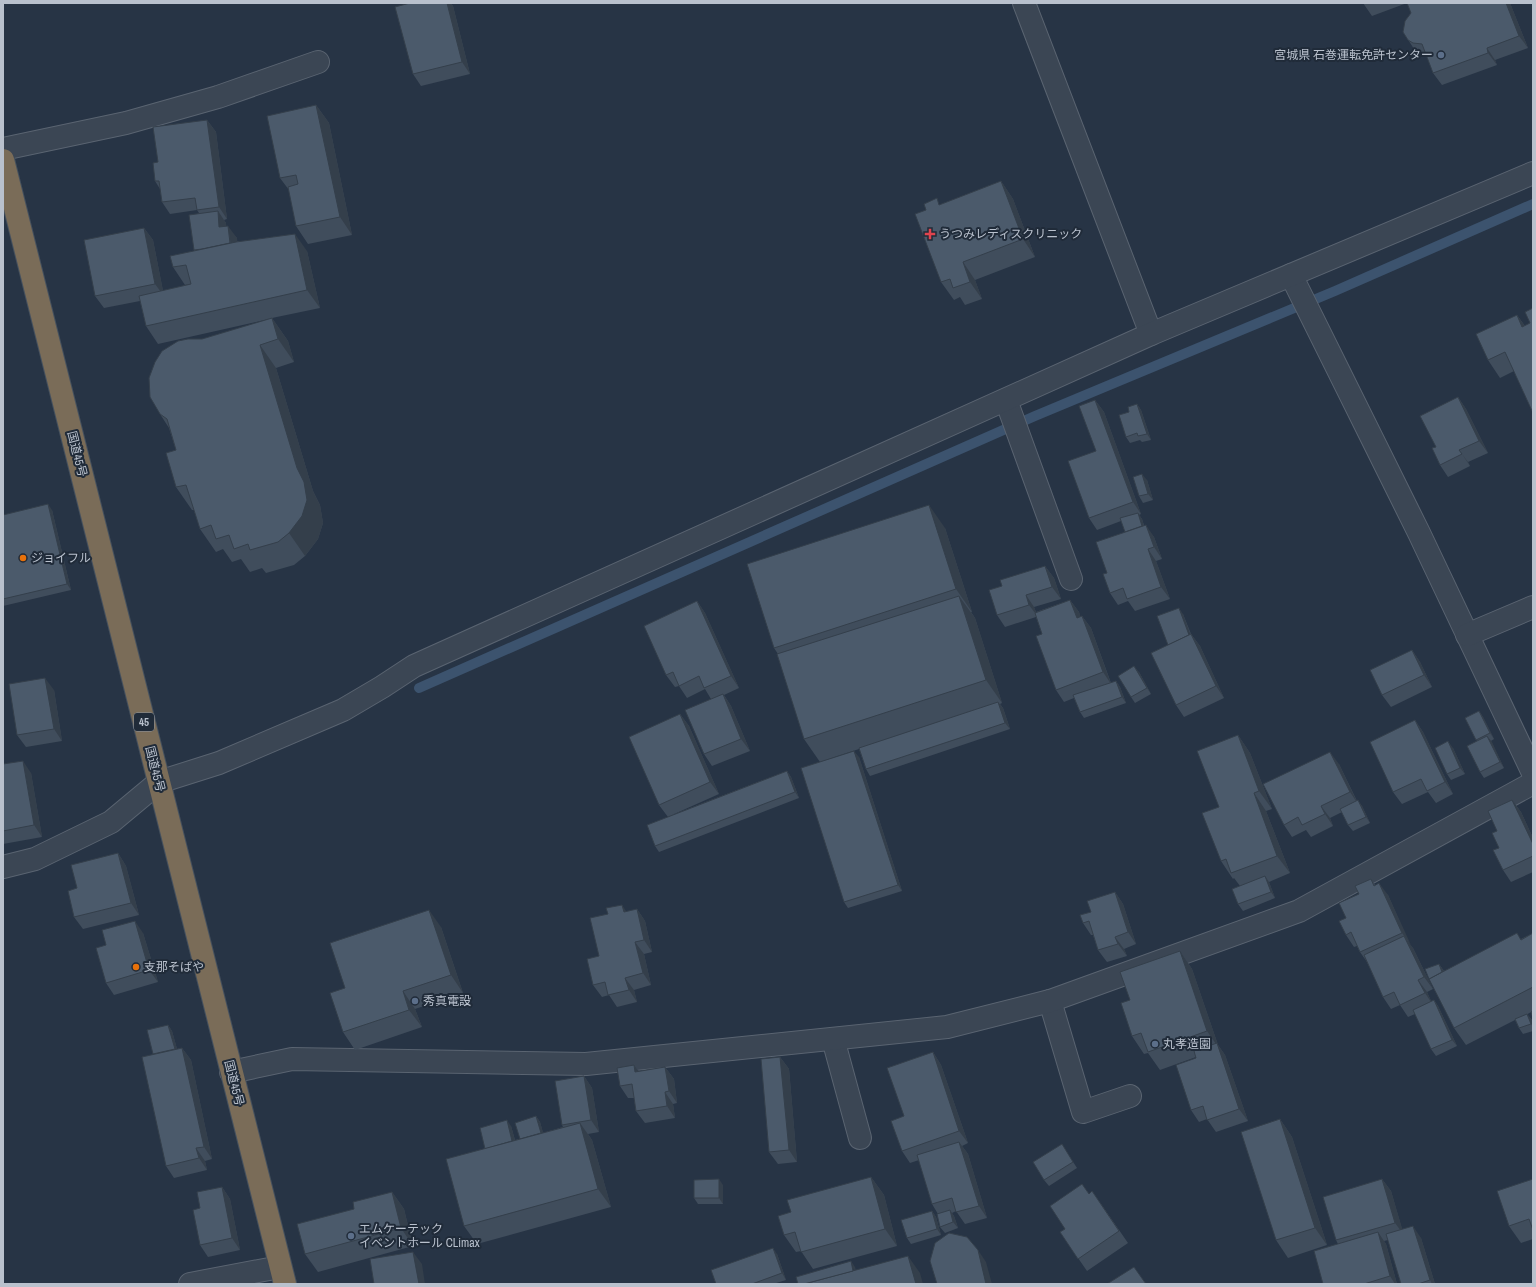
<svg xmlns="http://www.w3.org/2000/svg" width="1536" height="1287" font-family="'Archivo Narrow','Noto Sans JP',sans-serif">
	<style>
		.lines { fill: none; stroke-linecap: round; stroke-linejoin: round }
		.stream { stroke: #3c536e; stroke-width: 10 }
		.minor-casing { stroke: #5a6471; stroke-width: 24 }
		.highway-casing { stroke: #46515e; stroke-width: 24 }
		.minor { stroke: #3b4654; stroke-width: 22 }
		.highway { stroke: #7a6c58; stroke-width: 22 }
		.wall { fill: #404d5c }
		.shaded-wall { fill: #343f4b }
		.building { fill: #4b5a6b; stroke: #343f4b }
		.service-dot { fill: #5c6f8a; stroke: #202b39; stroke-width: 1.5 }
		.health-dot { fill: #e0444e; stroke: #202b39; stroke-width: 1.5 }
		.food-dot { fill: #e8710a; stroke: #202b39; stroke-width: 1.5 }
		.labels { text-anchor: middle; stroke-width: 4; stroke-linejoin: round; paint-order: stroke }
		.shield { fill: #202b39; stroke: #8b94a1; stroke-width: 1 }
		.shield-label { font-size: 11px; font-weight: bold; fill: #b9c1cd }
		.poi-label { font-size: 12px; fill: #b9c1cd; stroke: #202b39; text-anchor: start }
		.street-label { font-size: 12px; fill: #b9c1cd; stroke: #202b39 }
	</style>
	<rect width="100%" height="100%" fill="#273445"/>
	<g class="lines">
		<!-- stream -->
		<path class="stream" d="M419,688L1035,416L1335,291L1533,204"/>
		<!-- minor casing -->
		<g class="minor-casing">
			<g id="minor">
				<path d="M1024,3L1151,334"/>
				<path d="M3,149L126,123L218,97L318,62"/>
				<path d="M1291,275L1419,533L1533,773"/>
				<path d="M1006,400L1071,579"/>
				<path d="M1467,635L1533,607"/>
				<path d="M3,867L35,859L111,822L159,782L219,763L343,710L382,687L414,666L1151,334L1533,173"/>
				<path d="M1050,1001L1083,1112L1130,1096"/>
				<path d="M833,1039L860,1138"/>
				<path d="M231,1072L292,1059L586,1064L947,1027L1050,1001L1299,911L1533,783"/>
				<path d="M190,1284L280,1267"/>
			</g>
		</g>
		<!-- highway casing -->
		<g class="highway-casing">
			<path id="highway" d="M3,160L285,1284"/>
		</g>
		<!-- minor -->
		<use href="#minor" class="minor"/>
		<!-- highway -->
		<use href="#highway" class="highway"/>
	</g>
	<!-- wall -->
	<g class="wall">
		<path d="M410,3H450L453,6L470,74L421,86L413,74Z"/>
		<path d="M1363,3H1510L1528,48L1495,60L1497,65L1442,85L1433,73L1427,55H1421L1416,52L1403,32L1411,13L1407,3L1372,16Z"/>
		<path d="M316,105L329,123L352,235L308,244L296,226L289,190L280,178Z"/>
		<path d="M207,120L216,132L227,219L224,220L226,223V227L237,238V241L307,251L320,308L272,318L288,341L294,362L276,368L313,491L320,505L323,523L318,539L305,556L294,565L266,573L262,568L250,572L241,559L232,562L223,549L216,552L200,529L194,510H192L176,487V450L169,428L160,414L202,339L269,319L158,344L146,326L140,301L104,308L95,296L144,228L153,240L163,291L191,284L185,285L173,267L194,251V250L199,213L197,210L170,214L162,202L160,189L155,181L158,162Z"/>
		<path d="M1001,181L1013,199L1035,257L975,280L982,299L965,305L960,297L954,300L941,282L926,210Z"/>
		<path d="M1517,315L1525,326L1530,323L1533,413L1514,371L1500,378L1488,360Z"/>
		<path d="M1458,397L1466,409L1488,453L1468,462L1470,466L1448,477L1440,465L1436,447Z"/>
		<path d="M1095,400L1104,412L1141,514L1139,515L1142,519L1144,525L1154,537L1162,559L1156,561L1170,599L1135,611L1128,601L1118,605L1110,593L1107,573L1125,532L1121,521L1097,530L1089,518L1096,451Z"/>
		<path d="M1137,404L1141,410L1151,440L1142,442L1140,440L1130,443L1126,437L1129,412Z"/>
		<path d="M1147,480L1153,500L1143,503L1139,496Z"/>
		<path d="M52,510L71,590L3,606V515Z"/>
		<path d="M945,528L972,612H971L975,618L1002,703L1000,704L1003,708L1010,729L870,776L866,769L859,749L820,762L804,739L778,654L774,648Z"/>
		<path d="M1045,566L1054,578L1061,599L1034,607L1036,612L1070,600L1079,612L1080,616H1082L1091,628L1111,683L1116,681L1120,687L1126,703L1084,718L1080,712L1074,698L1064,702L1056,690L1042,634L1036,617L1005,627L997,615L1002,586Z"/>
		<path d="M697,601L705,613L739,688L724,695L731,706L750,751L712,766L704,754L711,699L705,689L687,698L679,686L675,687L666,675Z"/>
		<path d="M1183,614L1191,634L1200,646L1224,698L1184,717L1176,705L1168,645Z"/>
		<path d="M1412,650L1420,662L1432,687L1391,707L1382,695Z"/>
		<path d="M1139,672L1151,694L1135,703L1131,697Z"/>
		<path d="M54,690L62,741L26,747L17,735Z"/>
		<path d="M1479,711L1483,717L1494,739L1491,741L1504,768L1484,778L1480,772L1477,741L1465,718Z"/>
		<path d="M680,714L689,726L719,794L672,815L787,771L791,777L799,798L659,852L655,846L668,817L659,805Z"/>
		<path d="M1415,720L1423,732L1453,794L1436,803L1428,792L1402,804L1393,792Z"/>
		<path d="M1238,735L1250,753L1272,809L1266,811L1290,873L1269,882L1275,898L1243,911L1238,904L1240,886L1234,878L1233,879L1221,861L1219,807Z"/>
		<path d="M1453,748L1465,774L1451,780L1447,774Z"/>
		<path d="M859,757L902,891L848,908L844,902Z"/>
		<path d="M3,764L31,773L42,837L3,844Z"/>
		<path d="M1339,764L1357,801L1362,806L1370,823L1353,831L1348,825L1342,812L1330,818L1333,826L1311,837L1306,830L1292,837L1284,825Z"/>
		<path d="M1512,800L1521,812L1533,838V872L1511,882L1503,870L1499,848Z"/>
		<path d="M118,853L126,866L139,915L83,929L74,917L77,888Z"/>
		<path d="M1371,879L1375,885L1388,895L1410,945L1413,948L1433,989L1427,992L1431,1001L1434,1000L1438,1006L1457,1046L1436,1056L1431,1049L1415,1014L1408,1017L1400,1005L1391,1009L1383,997L1367,962L1360,952L1357,946L1354,947L1346,935V918L1359,894Z"/>
		<path d="M1115,892L1123,904L1136,944L1124,949L1127,956L1107,962L1098,950L1093,935H1091L1083,923L1091,912Z"/>
		<path d="M637,909L645,921L652,952L644,954L651,985L634,990L637,1002L617,1007L609,995L602,997L593,985L599,956L627,912Z"/>
		<path d="M441,927L463,993L415,1009L422,1027L355,1050L343,1032Z"/>
		<path d="M143,933L158,982L114,995L106,983Z"/>
		<path d="M1533,933V1011L1522,1017L1527,1014L1532,1020L1533,1024V1031L1523,1034L1519,1028L1515,1020L1466,1045L1454,1028L1439,964L1444,971L1521,939Z"/>
		<path d="M1180,951L1192,969L1218,1045L1225,1055L1248,1121L1216,1132L1207,1119L1199,1122L1191,1110L1196,1057L1160,1070L1148,1053L1144,1054L1132,1036L1130,1000Z"/>
		<path d="M168,1025L172,1031L177,1049L182,1048L191,1060L212,1159L205,1161L207,1170L174,1178L166,1166L153,1054Z"/>
		<path d="M933,1052L941,1065L968,1143L962,1146L968,1154L987,1218L965,1224L956,1211L952,1213L954,1216L958,1228L945,1233L940,1227L938,1214L932,1204L919,1160L910,1163L902,1151L904,1116Z"/>
		<path d="M780,1057L789,1069L797,1162L778,1164L769,1152Z"/>
		<path d="M634,1065L639,1071L665,1067L674,1079L677,1103L673,1104L675,1118L645,1123L636,1111L634,1098H628L620,1086Z"/>
		<path d="M584,1076L592,1088L599,1132L588,1134L592,1140L611,1207L477,1244L464,1226L485,1149L511,1126L515,1140L520,1139L536,1116L540,1122L543,1133L563,1127L562,1125Z"/>
		<path d="M1280,1119L1292,1137L1327,1245L1288,1258L1276,1240Z"/>
		<path d="M1066,1151L1077,1168L1049,1186L1044,1180Z"/>
		<path d="M871,1177L884,1195L897,1246L813,1269L801,1251L796,1252L784,1235L791,1212Z"/>
		<path d="M1382,1179L1391,1191L1402,1229L1421,1238L1435,1284H1401L1388,1240L1384,1241L1386,1244L1397,1284H1323L1338,1244L1336,1240Z"/>
		<path d="M1533,1179V1239L1521,1243L1509,1226Z"/>
		<path d="M1082,1184L1089,1194L1092,1191L1128,1243L1087,1271L1060,1232L1065,1229Z"/>
		<path d="M723,1185V1204H698L694,1198Z"/>
		<path d="M222,1187L230,1199L240,1250L208,1257L200,1245V1208Z"/>
		<path d="M392,1192L404,1209L413,1246L318,1272L305,1254L354,1209Z"/>
		<path d="M932,1211L936,1217L941,1235L911,1244L907,1238Z"/>
		<path d="M777,1254L786,1280L773,1284H716Z"/>
	</g>
	<!-- shaded-wall -->
	<g class="shaded-wall">
		<path d="M447,3H450L453,6L470,74L462,62Z"/>
		<path d="M1506,3H1510L1528,48L1519,36Z"/>
		<path d="M1487,48L1495,60L1497,65L1488,53Z"/>
		<path d="M316,105L329,123L352,235L340,217Z"/>
		<path d="M207,120L216,132L227,219L219,207Z"/>
		<path d="M1001,181L1013,199L1035,257L1023,239Z"/>
		<path d="M218,211L226,223L228,239L219,227Z"/>
		<path d="M228,226L237,238L239,258L231,246Z"/>
		<path d="M144,228L153,240L164,296L155,284Z"/>
		<path d="M295,234L307,251L320,308L307,290Z"/>
		<path d="M963,262L975,280L982,299L970,282Z"/>
		<path d="M1517,315L1529,332L1522,327Z"/>
		<path d="M272,318L288,341L294,362L278,339Z"/>
		<path d="M260,345L276,368L313,491L320,505L323,523L318,539L305,556L289,533L297,468Z"/>
		<path d="M1458,397L1466,409L1488,453L1479,441Z"/>
		<path d="M1095,400L1104,412L1141,514L1133,502Z"/>
		<path d="M1137,404L1141,410L1151,440L1147,434Z"/>
		<path d="M1459,450L1468,462L1470,466L1462,454Z"/>
		<path d="M1142,474L1147,480L1153,500L1148,494Z"/>
		<path d="M48,504L52,510L71,590L67,584Z"/>
		<path d="M929,505L945,528L972,612L956,589Z"/>
		<path d="M1138,513L1142,519L1146,533L1142,527Z"/>
		<path d="M1146,525L1154,537L1162,559L1154,547Z"/>
		<path d="M1148,549L1156,561L1170,599L1161,587Z"/>
		<path d="M1045,566L1054,578L1061,599L1052,587Z"/>
		<path d="M1026,595L1034,607L1038,617L1029,605Z"/>
		<path d="M959,596L975,618L1002,703L986,680Z"/>
		<path d="M1070,600L1079,612L1085,630L1077,618Z"/>
		<path d="M697,601L705,613L739,688L731,676Z"/>
		<path d="M1179,608L1183,614L1194,644L1190,638Z"/>
		<path d="M1082,616L1091,628L1111,684L1103,672Z"/>
		<path d="M1191,634L1200,646L1224,698L1216,686Z"/>
		<path d="M1412,650L1420,662L1432,687L1424,675Z"/>
		<path d="M1134,666L1139,672L1151,694L1147,688Z"/>
		<path d="M45,678L54,690L62,741L54,729Z"/>
		<path d="M1116,681L1120,687L1126,703L1122,697Z"/>
		<path d="M723,694L731,706L750,751L741,739Z"/>
		<path d="M998,702L1003,708L1010,729L1005,723Z"/>
		<path d="M1479,711L1483,717L1494,739L1490,733Z"/>
		<path d="M680,714L689,726L719,794L710,782Z"/>
		<path d="M1415,720L1423,732L1453,794L1445,782Z"/>
		<path d="M1238,735L1250,753L1272,809L1259,791Z"/>
		<path d="M1487,736L1492,742L1504,768L1500,762Z"/>
		<path d="M1448,741L1453,748L1465,774L1460,768Z"/>
		<path d="M854,751L859,757L902,891L898,885Z"/>
		<path d="M1330,752L1339,764L1358,804L1350,792Z"/>
		<path d="M23,761L31,773L42,837L34,825Z"/>
		<path d="M787,771L791,777L799,798L795,792Z"/>
		<path d="M1254,793L1266,811L1290,873L1277,856Z"/>
		<path d="M1358,800L1362,806L1370,823L1366,817Z"/>
		<path d="M1512,800L1521,812L1533,838V844Z"/>
		<path d="M1321,806L1330,818L1333,826L1325,814Z"/>
		<path d="M118,853L126,866L139,915L131,903Z"/>
		<path d="M1265,876L1269,882L1275,898L1271,892Z"/>
		<path d="M1379,883L1388,895L1411,945L1402,933Z"/>
		<path d="M1115,892L1123,904L1136,944L1128,932Z"/>
		<path d="M622,905L630,917L624,912Z"/>
		<path d="M637,909L645,921L652,952L644,940Z"/>
		<path d="M429,910L441,927L463,993L451,975Z"/>
		<path d="M135,921L143,933L158,982L149,970Z"/>
		<path d="M1404,936L1413,948L1433,989L1424,977Z"/>
		<path d="M1115,937L1124,949L1127,956L1118,944Z"/>
		<path d="M635,942L644,954L651,985L643,973Z"/>
		<path d="M1180,951L1192,969L1218,1045L1225,1055L1248,1121L1239,1109L1218,1047L1207,1031Z"/>
		<path d="M1439,964L1443,970L1448,982L1444,976Z"/>
		<path d="M625,978L634,990L637,1002L629,990Z"/>
		<path d="M1418,980L1427,992L1433,1005L1425,993Z"/>
		<path d="M403,991L415,1009L422,1027L409,1010Z"/>
		<path d="M1434,1000L1438,1006L1457,1046L1452,1040Z"/>
		<path d="M1527,1014L1532,1020L1533,1024V1027L1531,1024Z"/>
		<path d="M168,1025L172,1031L179,1056L175,1049Z"/>
		<path d="M182,1048L191,1060L212,1159L204,1147Z"/>
		<path d="M933,1052L941,1065L968,1143L959,1131Z"/>
		<path d="M780,1057L789,1069L797,1162L789,1150Z"/>
		<path d="M634,1065L643,1077L635,1072Z"/>
		<path d="M665,1067L674,1079L677,1103L669,1091Z"/>
		<path d="M584,1076L592,1088L599,1132L591,1120Z"/>
		<path d="M665,1092L673,1104L675,1118L667,1106Z"/>
		<path d="M536,1116L540,1122L547,1146L543,1140Z"/>
		<path d="M1280,1119L1292,1137L1327,1245L1315,1228Z"/>
		<path d="M507,1120L511,1126L520,1159L515,1153Z"/>
		<path d="M580,1123L592,1140L611,1207L598,1189Z"/>
		<path d="M959,1142L968,1154L987,1218L979,1206Z"/>
		<path d="M196,1148L205,1161L207,1170L199,1158Z"/>
		<path d="M871,1177L884,1195L897,1246L885,1229Z"/>
		<path d="M719,1179L723,1185V1204L719,1198Z"/>
		<path d="M1382,1179L1391,1191L1404,1235L1395,1223Z"/>
		<path d="M222,1187L230,1199L240,1250L232,1238Z"/>
		<path d="M392,1192L404,1209L413,1246L401,1228Z"/>
		<path d="M950,1210L954,1216L958,1228L953,1222Z"/>
		<path d="M932,1211L936,1217L941,1235L937,1229Z"/>
		<path d="M1413,1226L1421,1238L1435,1284H1432L1430,1280Z"/>
		<path d="M1378,1232L1386,1244L1397,1284H1395L1390,1276Z"/>
		<path d="M773,1248L777,1254L786,1280L782,1273Z"/>
		<path d="M978,1250L986,1262L992,1284H986Z"/>
		<path d="M413,1252L422,1264L425,1284H419Z"/>
		<path d="M908,1256L920,1273L923,1284H916Z"/>
		<path d="M851,1261L855,1267L860,1284L856,1279Z"/>
	</g>
	<!-- building -->
	<g class="building">
		<path d="M410,3H447L462,62L413,74L395,7Z"/>
		<path d="M1407,3H1506L1519,36L1487,48L1488,53L1433,73L1422,44L1413,43L1408,40L1403,32L1405,21L1411,13Z"/>
		<path d="M316,105L340,217L296,226L288,187L298,184L296,175L280,178L267,116Z"/>
		<path d="M207,120L219,207L197,210L195,198L162,202L159,181H155L153,163L158,162L153,127Z"/>
		<path d="M1001,181L1023,239L963,262L970,282L953,288L950,279L941,282L915,214L926,210L924,204L937,198L939,205Z"/>
		<path d="M218,211L219,227L228,226L230,243L202,249L194,250L189,215Z"/>
		<path d="M144,228L155,284L95,296L84,240Z"/>
		<path d="M295,234L307,290L146,326L139,296L191,284L186,265L173,267L170,256L236,242Z"/>
		<path d="M1533,308V413L1505,352L1488,360L1476,334L1517,315L1522,327L1530,323L1525,312Z"/>
		<path d="M272,318L278,339L260,345L297,468L304,482L307,500L302,516L289,533L278,542L250,550L248,544L234,549L229,535L216,539L211,525L200,529L186,485L176,487L166,453L176,450L167,419L160,414L150,397L149,378L155,362L162,351L178,341L188,339H202Z"/>
		<path d="M1458,397L1479,441L1459,450L1462,454L1440,465L1432,448L1436,447L1420,416Z"/>
		<path d="M1095,400L1133,502L1089,518L1068,461L1096,451L1079,406Z"/>
		<path d="M1137,404L1147,434L1138,436L1137,433L1126,437L1119,415L1129,412L1128,407Z"/>
		<path d="M1142,474L1148,494L1139,496L1133,477Z"/>
		<path d="M48,504L67,584L3,599V515Z"/>
		<path d="M929,505L956,589L774,648L747,564Z"/>
		<path d="M1138,513L1142,526L1125,532L1120,518Z"/>
		<path d="M1146,525L1154,547L1148,549L1161,587L1127,599L1123,588L1110,593L1103,574L1107,573L1096,542Z"/>
		<path d="M1045,566L1052,587L1026,595L1029,605L997,615L989,590L1002,586L1000,580Z"/>
		<path d="M959,596L986,680L804,739L777,654Z"/>
		<path d="M1070,600L1077,618L1082,616L1103,672L1056,690L1036,636L1042,634L1035,613Z"/>
		<path d="M697,601L731,676L704,688L699,676L679,686L673,672L666,675L644,626Z"/>
		<path d="M1179,608L1189,635L1168,645L1157,616Z"/>
		<path d="M1191,634L1216,686L1176,705L1151,653Z"/>
		<path d="M1412,650L1424,675L1382,695L1370,670Z"/>
		<path d="M1134,666L1147,688L1131,697L1118,676Z"/>
		<path d="M45,678L54,729L17,735L9,684Z"/>
		<path d="M1116,681L1122,697L1080,712L1073,695Z"/>
		<path d="M723,694L741,739L704,754L685,710Z"/>
		<path d="M998,702L1005,723L866,769L859,748Z"/>
		<path d="M1479,711L1490,733L1476,740L1465,718Z"/>
		<path d="M680,714L710,782L659,805L629,737Z"/>
		<path d="M1415,720L1445,782L1427,791L1421,779L1393,792L1370,742Z"/>
		<path d="M1238,735L1259,791L1254,793L1277,856L1231,873L1226,859L1221,861L1202,813L1219,807L1197,751Z"/>
		<path d="M1487,736L1500,762L1480,772L1467,746Z"/>
		<path d="M1448,741L1460,768L1447,774L1435,748Z"/>
		<path d="M854,751L898,885L844,902L801,768Z"/>
		<path d="M1330,752L1350,792L1321,806L1325,814L1302,825L1298,817L1284,825L1263,784Z"/>
		<path d="M23,761L34,825L3,831V764Z"/>
		<path d="M787,771L795,792L655,846L647,825Z"/>
		<path d="M1358,800L1366,817L1348,825L1340,809Z"/>
		<path d="M1512,800L1533,844V856L1503,870L1493,850L1499,848L1492,833L1497,831L1488,811Z"/>
		<path d="M118,853L131,903L74,917L68,891L77,888L71,865Z"/>
		<path d="M1265,876L1271,892L1238,904L1232,889Z"/>
		<path d="M1371,879L1374,886L1379,883L1402,933L1360,952L1351,932L1346,935L1339,921L1346,918L1339,903L1359,894L1355,886Z"/>
		<path d="M1115,892L1128,932L1115,937L1118,944L1098,950L1089,921L1083,923L1080,915L1091,912L1087,901Z"/>
		<path d="M622,905L624,912L637,909L644,940L635,942L643,973L625,978L629,990L608,995L605,982L593,985L587,959L599,956L590,918L608,914L606,908Z"/>
		<path d="M429,910L451,975L403,991L409,1010L343,1032L330,993L345,988L330,943Z"/>
		<path d="M135,921L149,970L106,983L96,948L106,945L102,930Z"/>
		<path d="M1517,933L1521,940L1533,933V987L1454,1028L1429,979Z"/>
		<path d="M1404,936L1424,977L1418,980L1425,993L1400,1005L1394,992L1383,997L1364,955Z"/>
		<path d="M1180,951L1207,1031L1148,1052L1141,1033L1132,1036L1121,1003L1130,1000L1120,972Z"/>
		<path d="M1439,964L1442,972L1429,979L1425,969Z"/>
		<path d="M1434,1000L1452,1040L1431,1049L1413,1010Z"/>
		<path d="M1533,1011V1018L1531,1012Z"/>
		<path d="M1527,1014L1531,1024L1519,1028L1515,1019Z"/>
		<path d="M168,1025L175,1049L153,1054L147,1030Z"/>
		<path d="M1217,1043L1239,1109L1207,1120L1203,1106L1191,1110L1176,1065L1196,1058L1194,1051Z"/>
		<path d="M182,1048L204,1147L196,1148L199,1158L166,1166L142,1057Z"/>
		<path d="M933,1052L959,1131L902,1151L891,1121L904,1116L887,1068Z"/>
		<path d="M780,1057L789,1150L769,1152L761,1059Z"/>
		<path d="M634,1065L635,1072L665,1067L669,1091L665,1092L667,1106L636,1111L632,1084L620,1086L617,1068Z"/>
		<path d="M584,1076L591,1120L562,1125L555,1081Z"/>
		<path d="M536,1116L541,1133L520,1139L515,1123Z"/>
		<path d="M1280,1119L1315,1228L1276,1240L1241,1132Z"/>
		<path d="M507,1120L512,1141L485,1149L480,1128Z"/>
		<path d="M580,1123L598,1189L464,1226L446,1159Z"/>
		<path d="M959,1142L979,1206L956,1212L952,1198L932,1204L917,1155Z"/>
		<path d="M1062,1144L1073,1162L1044,1180L1033,1162Z"/>
		<path d="M871,1177L885,1229L801,1252L795,1232L784,1235L778,1216L791,1212L787,1200Z"/>
		<path d="M719,1179V1198H694V1180Z"/>
		<path d="M1382,1179L1395,1223L1336,1240L1323,1197Z"/>
		<path d="M1533,1179V1230L1529,1219L1509,1226L1497,1191Z"/>
		<path d="M1082,1184L1089,1194L1092,1191L1119,1231L1078,1259L1060,1232L1065,1229L1050,1206Z"/>
		<path d="M222,1187L232,1238L200,1245L193,1210L200,1208L197,1192Z"/>
		<path d="M392,1192L401,1228L305,1254L297,1224L354,1209L353,1202Z"/>
		<path d="M950,1210L953,1222L940,1227L937,1214Z"/>
		<path d="M932,1211L937,1229L907,1238L901,1220Z"/>
		<path d="M1413,1226L1430,1280L1418,1284H1401L1386,1234Z"/>
		<path d="M1378,1232L1390,1276L1364,1284H1323L1314,1251Z"/>
		<path d="M949,1233L967,1237L978,1250L986,1284H937L930,1261L935,1243Z"/>
		<path d="M773,1248L782,1273L752,1284H716L711,1270Z"/>
		<path d="M413,1252L419,1284H374L370,1259Z"/>
		<path d="M908,1256L916,1284H804Z"/>
		<path d="M851,1261L853,1271L804,1284H798L796,1277Z"/>
		<path d="M1134,1267L1146,1284H1107Z"/>
	</g>
	<!-- markers -->
	<g class="service-dot">
		<circle cx="1441" cy="55" r="4"/>
		<circle cx="415" cy="1001" r="4"/>
		<circle cx="1155" cy="1044" r="4"/>
		<circle cx="351" cy="1236" r="4"/>
	</g>
	<path class="health-dot" d="M928 228h4v4h4v4h-4v4h-4v-4h-4v-4h4z"/>
	<g class="food-dot">
		<circle cx="23" cy="558" r="4"/>
		<circle cx="136" cy="967" r="4"/>
	</g>
	<g class="labels">
		<!-- shield labels -->
		<rect class="shield" x="134" y="713" width="20" height="18" rx="3"/>
		<g class="shield-label">
			<text x="144" y="726">45</text>
		</g>
		<!-- poi labels -->
		<g class="poi-label">
			<text x="1433" y="59" text-anchor="end">宮城県 石巻運転免許センター</text>
			<text x="939" y="238">うつみレディスクリニック</text>
			<text x="31" y="562">ジョイフル</text>
			<text x="144" y="971">支那そばや</text>
			<text x="423" y="1005">秀真電設</text>
			<text x="1163" y="1048">丸孝造園</text>
			<text x="359" y="1233">エムケーテック<tspan x="359" dy="14">イベントホール CLimax</tspan></text>
		</g>
		<!-- street labels -->
		<g class="street-label">
			<text transform="translate(77 454) rotate(76)" y="4">国道45号</text>
			<text transform="translate(155 769) rotate(76)" y="4">国道45号</text>
			<text transform="translate(234 1083) rotate(76)" y="4">国道45号</text>
		</g>
	</g>
	<!-- border -->
	<rect width="1536" height="1287" fill="none" stroke="#b9c1cd" stroke-width="8"/>
</svg>
